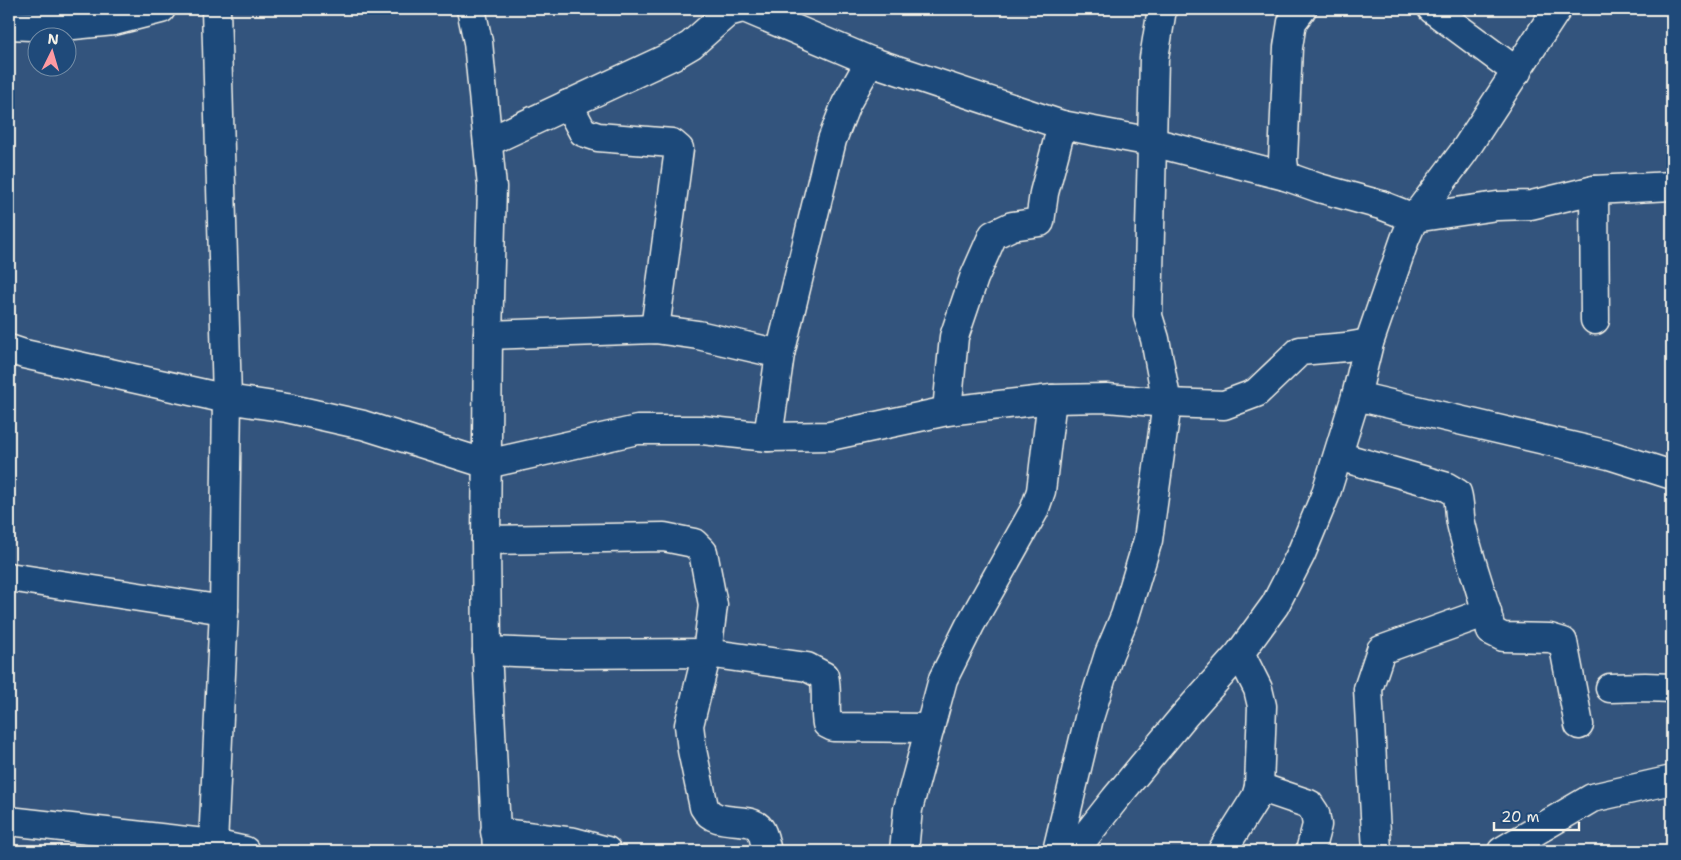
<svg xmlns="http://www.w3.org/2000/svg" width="1681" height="860" font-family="'Shantell Sans',sans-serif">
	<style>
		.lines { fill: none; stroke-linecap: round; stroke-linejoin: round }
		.minor-casing { stroke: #f4f1e8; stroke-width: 31 }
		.minor { stroke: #1f4a7a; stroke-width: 28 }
	</style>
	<rect width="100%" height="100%" fill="#33547d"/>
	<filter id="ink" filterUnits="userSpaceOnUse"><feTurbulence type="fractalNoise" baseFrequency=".02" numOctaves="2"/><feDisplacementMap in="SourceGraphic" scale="10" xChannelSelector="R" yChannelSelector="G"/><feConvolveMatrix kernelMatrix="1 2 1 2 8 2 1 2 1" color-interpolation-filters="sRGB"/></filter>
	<g filter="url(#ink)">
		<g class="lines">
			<!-- minor casing -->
			<g class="minor-casing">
				<g id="minor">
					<path d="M471,9L478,42L492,187L488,335L486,540L487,651L497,851"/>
					<path d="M747,9L870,61L1062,125L1152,142L1285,176L1319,188L1381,205L1414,218L1497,206L1531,205L1594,190L1672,186"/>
					<path d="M1432,9L1517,72"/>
					<path d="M9,25L53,27L114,21L161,9"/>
					<path d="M568,104L583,132L598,137L672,143L679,149L655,329"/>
					<path d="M488,142L674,55L691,45L728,12L739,9"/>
					<path d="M1285,176L1283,160L1288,47L1292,22L1302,9"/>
					<path d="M1594,190L1595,320"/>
					<path d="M488,335L655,329L698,335L780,354"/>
					<path d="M9,349L24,354L227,399L287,408L363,425L487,464L637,430H702L768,437L830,436L947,411L1052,399L1107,398L1167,403L1224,405L1256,393L1300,351L1346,347L1369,343"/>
					<path d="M1356,396L1609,455L1672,475"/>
					<path d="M947,411L954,337L974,278L993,235L1012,226L1040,222L1044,193L1062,125"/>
					<path d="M768,437L780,354L832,140L846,104L870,61"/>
					<path d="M1338,456L1447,487L1457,493C1460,503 1459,513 1461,523C1469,560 1484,595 1491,631L1503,637L1550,638L1563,642L1579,725"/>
					<path d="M486,540L664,537L694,543L703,552L713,605L707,653L689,725L692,750L704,807C716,829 749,814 760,829C764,834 765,845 767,851"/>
					<path d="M9,577L224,610"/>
					<path d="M487,651L565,654L707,653L807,667L824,676C828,692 824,708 827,724L833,727L930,728"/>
					<path d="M1610,688L1645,687L1672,688"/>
					<path d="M1259,787L1309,804L1315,813L1317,825L1310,851"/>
					<path d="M9,821L213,844L245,851"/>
					<path d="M495,832L574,842L607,851"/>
					<path d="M213,844L224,610L227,399L216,9"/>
					<path d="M904,851L908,809L943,679L970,625L1034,511L1041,491L1052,399"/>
					<path d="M1057,851L1089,718L1109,654L1125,616L1148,540L1167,403L1155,339L1148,316L1154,58L1162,9"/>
					<path d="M1074,851L1115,799L1184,716L1240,653L1275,605L1301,554L1325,496L1356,396L1369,343L1405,239L1414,218L1463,153L1557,9"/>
					<path d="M1222,851L1256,797L1259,787L1262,706L1258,689L1240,653"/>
					<path d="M1377,851L1368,689L1381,650L1487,612"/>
					<path d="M1502,851L1592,798L1672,780"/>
				</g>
			</g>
			<!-- minor -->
			<use href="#minor" class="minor"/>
		</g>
	</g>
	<!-- margin -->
	<rect width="1681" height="860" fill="none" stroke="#1f4a7a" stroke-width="30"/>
	<rect x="15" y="15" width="1651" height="830" fill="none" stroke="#f4f1e8" stroke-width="2" filter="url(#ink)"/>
	<!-- north arrow -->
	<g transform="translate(52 52) rotate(5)"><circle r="24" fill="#1f4a7a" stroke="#748da6"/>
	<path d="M0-4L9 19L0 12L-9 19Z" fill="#ff9aa2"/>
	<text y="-8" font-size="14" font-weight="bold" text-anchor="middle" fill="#f4f1e8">N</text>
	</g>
	<!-- scale -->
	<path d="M1494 822v8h85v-8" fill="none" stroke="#f4f1e8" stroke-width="2.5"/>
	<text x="1501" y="822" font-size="15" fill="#f4f1e8" stroke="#1f4a7a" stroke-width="4" paint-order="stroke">20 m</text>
</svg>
